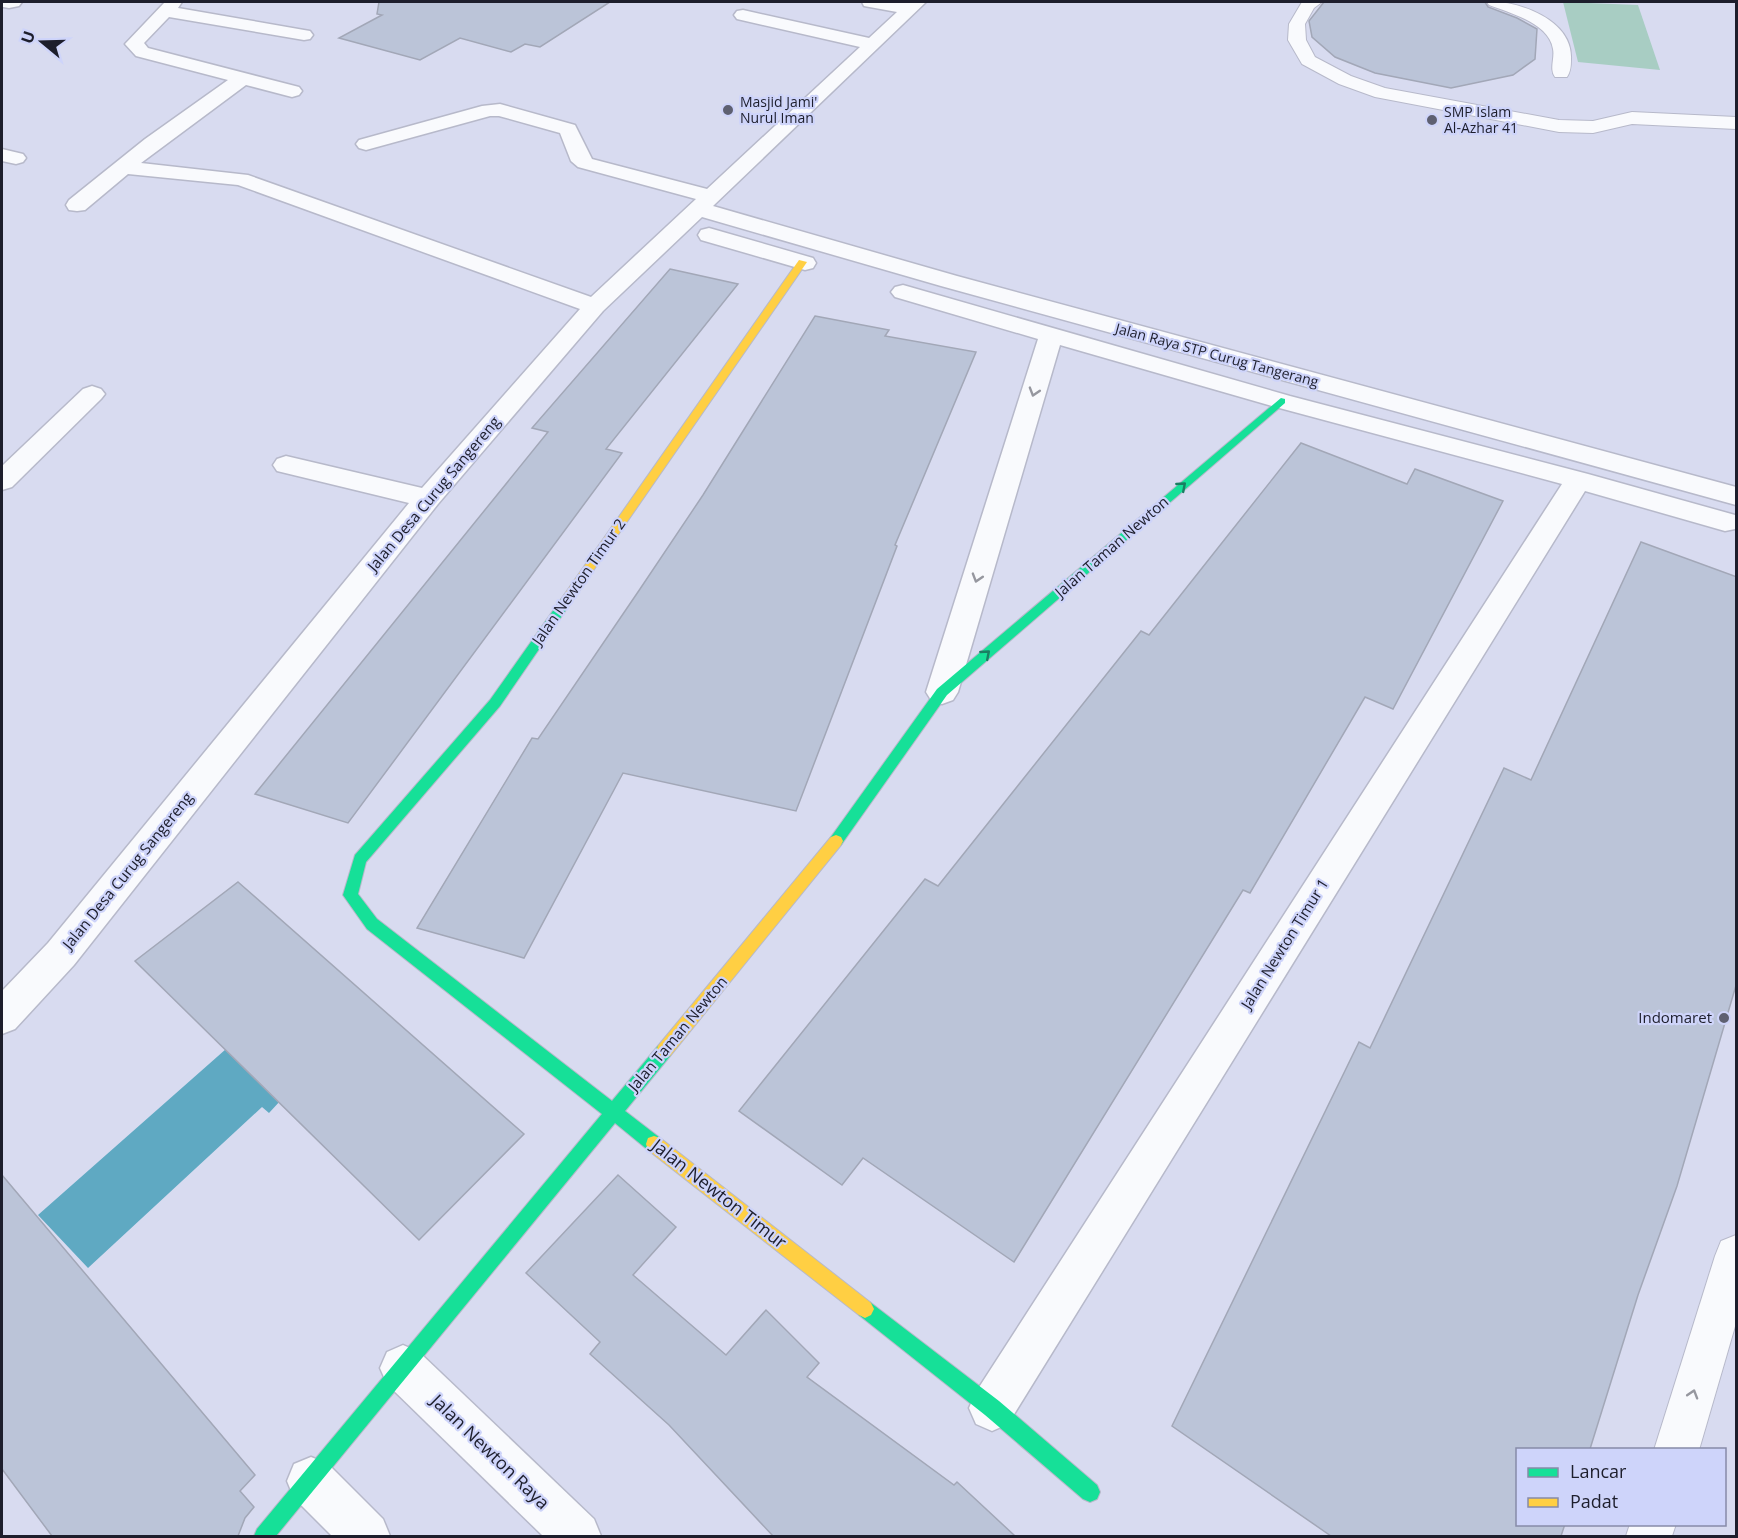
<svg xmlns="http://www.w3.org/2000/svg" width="1738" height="1538" font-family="'Open Sans',sans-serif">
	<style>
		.green { fill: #a8cdc3 }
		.water { fill: #5fa9c2 }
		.building { fill: #bbc4d8; stroke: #a2a7b7; stroke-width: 1.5 }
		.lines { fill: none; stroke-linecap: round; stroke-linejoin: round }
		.lane-casing { stroke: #b7b9ca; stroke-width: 2 }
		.street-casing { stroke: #b7b9ca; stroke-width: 3 }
		.fast-casing { stroke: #b7b9ca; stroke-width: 2 }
		.slow-casing { stroke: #b7b9ca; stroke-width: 2 }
		.lane { fill: #f9fafd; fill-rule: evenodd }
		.street { fill: #f9fafd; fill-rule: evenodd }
		.fast { fill: #16e098; fill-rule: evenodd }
		.slow { fill: #ffcf43; fill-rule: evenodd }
		.oneway { stroke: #96979f }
		.oneway2 { stroke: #1a7f62 }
		.poi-dot { fill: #5e6071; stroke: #ced4fa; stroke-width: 2 }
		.labels { text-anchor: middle; stroke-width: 4.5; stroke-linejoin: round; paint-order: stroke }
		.far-poi-label { font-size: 14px; fill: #1d1e2c; stroke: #ced4fa; text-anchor: start }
		.far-street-label { font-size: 14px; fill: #1d1e2c; stroke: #ced4fa }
		.street-label { font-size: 15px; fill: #1d1e2c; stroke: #ced4fa }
		.poi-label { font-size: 15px; fill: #1d1e2c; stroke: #ced4fa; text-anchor: end }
		.near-street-label { font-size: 18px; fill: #1d1e2c; stroke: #ced4fa }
	</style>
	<rect width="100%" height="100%" fill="#d8dbf0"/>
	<!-- green -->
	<path class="green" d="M1563,2L1638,5L1660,70L1578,62Z"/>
	<!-- water -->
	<path class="water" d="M294,989L281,1100L269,1113L262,1107L88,1268L38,1215Z"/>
	<!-- building -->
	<g class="building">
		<path d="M379,2H610L540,47L525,44L511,52L460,38L420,60L339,38L382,15L377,14Z"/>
		<path d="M1324,2H1485L1488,7L1517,18L1537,29L1535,59L1513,75L1451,88L1375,73L1335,57L1312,37L1309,21Z"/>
		<path d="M670,269L738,284L606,449L622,453L348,823L255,794L548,432L532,428Z"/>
		<path d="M815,316L889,330L885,336L976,352L895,545L897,546L796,811L623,773L524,958L417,928L532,738L538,739L640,589L703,495Z"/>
		<path d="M1301,443L1407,484L1415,469L1503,501L1393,709L1365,697L1250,893L1243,890L1014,1262L863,1158L842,1185L739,1111L925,879L938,886L1141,631L1149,635Z"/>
		<path d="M1641,542L1737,577V982L1677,1186L1638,1295L1590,1449H1518V1524H1565L1561,1536H1331L1172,1426L1359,1042L1370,1048L1504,768L1531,780Z"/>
		<path d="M238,882L524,1134L419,1240L135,961Z"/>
		<path d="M2,1175L255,1475L240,1491L254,1507L245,1518L238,1536H52L2,1469Z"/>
		<path d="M618,1175L676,1227L633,1275L726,1355L766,1310L819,1363L807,1377L954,1485L957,1482L1015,1536H773L669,1425L590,1354L600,1342L526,1273Z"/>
	</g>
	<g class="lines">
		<!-- lane casing -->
		<g class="lane-casing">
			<g id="lane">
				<path d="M1302,2H1322L1314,8L1305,24L1306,40L1315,57L1351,76L1385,88L1559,120L1593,121L1632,112L1736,117V129L1632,124L1593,133L1559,132L1375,97L1339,84L1302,64L1288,40L1289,24Z"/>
				<path d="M1487,2C1518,0 1573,20 1571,59C1571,65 1571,71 1567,77H1555C1549,69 1555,58 1553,49C1549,23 1510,13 1489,5Z"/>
				<path d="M1736,1235V1323L1699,1450H1654L1715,1256L1721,1241Z"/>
				<path d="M1630,1524H1676L1672,1536H1626Z"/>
			</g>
		</g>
		<!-- street casing -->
		<g class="street-casing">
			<g id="street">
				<path d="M2,2H22L19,6L9,8L3,7Z"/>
				<path d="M165,2H182L178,8L304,30L310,31L313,35L310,39L304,40L169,17L144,43L148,48L299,87L302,91L299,95L292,97L246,85L141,163L248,175L591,297L696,199L578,167L571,161L560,133L499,116H490L366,150L359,148L356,144L359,140L482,106L500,104L575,125L592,159L707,189L860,47L737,19L734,15L737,11L743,10L869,38L897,12L864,6L862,2L907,3L926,2L713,206L957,276L1736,487V505L941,286L702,217L603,311L438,504L74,965L15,1029L2,1034V991L48,943L409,503L277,471L273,465L277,459L286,456L422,488L580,309L238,185L128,174L85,210L77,211L69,210L66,205L69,200L145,139L228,80L136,56L125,44Z"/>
				<path d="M2,149L23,154L26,158L23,162L16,164L2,161Z"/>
				<path d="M709,228L813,258L816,263L813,268L805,270L701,240L698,235L701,230Z"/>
				<path d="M903,285L1290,396L1588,474L1735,515L1736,518L1735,529L1725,531L1585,491L1008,1424L992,1431L976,1424L969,1408L976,1392L1562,484L1272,406L1060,345L958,692L953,700L942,704L931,700L926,692L1038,339L895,297L891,292L895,287Z"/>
				<path d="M92,386L101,389L105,394L101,399L12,487L2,490V466L83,389Z"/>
				<path d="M403,1345L419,1352L594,1519L601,1536H543L387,1384L380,1368L387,1352Z"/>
				<path d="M311,1457L328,1464L383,1519L390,1536H332L294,1498L287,1481L294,1464Z"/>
			</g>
		</g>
		<!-- fast casing -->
		<g class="fast-casing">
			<g id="fast">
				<path d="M1281,398L1285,399V403L947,695L841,845L836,847L831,845L829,841L831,837L937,689Z"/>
				<path d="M566,597L570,598L572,601L570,604L500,706L366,862L358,894L377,919L612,1101L658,1046L664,1044L670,1046L672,1051L670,1056L625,1111L660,1138L662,1144L660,1150L654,1152L648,1150L615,1123L276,1536H254L257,1529L602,1114L367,929L343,895L355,855L490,700L562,598Z"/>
				<path d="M865,1300L871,1303L999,1401L1097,1485L1100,1492L1097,1499L1090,1502L1083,1499L985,1415L859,1315L856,1309L859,1303Z"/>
			</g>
		</g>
		<!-- slow casing -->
		<g class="slow-casing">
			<g id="slow">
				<path d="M799,260L807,262L570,604H562L560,601L562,598Z"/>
				<path d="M836,835L841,837L843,841L841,845L670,1056L664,1058L658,1056L656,1051L658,1046L831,837Z"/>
				<path d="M654,1136L660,1138L871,1303L874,1309L871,1315L865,1318L859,1315L648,1150L646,1144L648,1138Z"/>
			</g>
		</g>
		<!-- lane -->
		<use href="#lane" class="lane"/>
		<!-- street -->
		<use href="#street" class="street"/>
		<!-- fast -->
		<use href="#fast" class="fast"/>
		<!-- slow -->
		<use href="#slow" class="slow"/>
	</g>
	<!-- one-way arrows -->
	<defs><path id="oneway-chevron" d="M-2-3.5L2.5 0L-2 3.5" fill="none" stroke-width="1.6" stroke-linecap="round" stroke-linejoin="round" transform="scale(1.5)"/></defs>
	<g class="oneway">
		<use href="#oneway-chevron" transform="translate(1034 392) rotate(107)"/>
		<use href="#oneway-chevron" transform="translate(977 578) rotate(107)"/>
		<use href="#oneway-chevron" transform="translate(1693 1394) rotate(-73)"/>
	</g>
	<g class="oneway2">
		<use href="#oneway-chevron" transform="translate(1182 486) rotate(-41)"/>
		<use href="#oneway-chevron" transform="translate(986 654) rotate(-41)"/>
	</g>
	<!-- markers -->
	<g class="poi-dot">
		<circle cx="728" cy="110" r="6"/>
		<circle cx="1432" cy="120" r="6"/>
		<circle cx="1724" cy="1018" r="6"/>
	</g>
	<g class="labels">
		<!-- far-poi labels -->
		<g class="far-poi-label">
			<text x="740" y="107">Masjid Jami'<tspan x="740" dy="16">Nurul Iman</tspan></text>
			<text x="1444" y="117">SMP Islam<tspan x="1444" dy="16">Al-Azhar 41</tspan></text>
		</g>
		<!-- far-street labels -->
		<g class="far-street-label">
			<text transform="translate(1217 355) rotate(15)" y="5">Jalan Raya STP Curug Tangerang</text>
		</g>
		<!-- street labels -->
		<g class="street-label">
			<text transform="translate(434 494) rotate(-50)" y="5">Jalan Desa Curug Sangereng</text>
			<text transform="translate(1112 547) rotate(-41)" y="5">Jalan Taman Newton</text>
			<text transform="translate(579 582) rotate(-55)" y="5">Jalan Newton Timur 2</text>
			<text transform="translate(128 871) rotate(-51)" y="5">Jalan Desa Curug Sangereng</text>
			<text transform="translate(1285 944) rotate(-58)" y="5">Jalan Newton Timur 1</text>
			<text transform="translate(678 1034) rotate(-50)" y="5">Jalan Taman Newton</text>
		</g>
		<!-- poi labels -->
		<g class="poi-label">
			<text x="1712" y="1023">Indomaret</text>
		</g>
		<!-- near-street labels -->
		<g class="near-street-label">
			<text transform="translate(719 1194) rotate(38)" y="6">Jalan Newton Timur</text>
			<text transform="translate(490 1452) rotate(44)" y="6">Jalan Newton Raya</text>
		</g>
	</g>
	<!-- border -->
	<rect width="1738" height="1538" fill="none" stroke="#1d1e2c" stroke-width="6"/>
	<!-- legend -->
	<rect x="1516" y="1448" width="210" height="78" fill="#ced4fa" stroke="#878ba8" stroke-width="1.5"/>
	<rect x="1528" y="1468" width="30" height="9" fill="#16e098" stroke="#878ba8" stroke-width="1.5"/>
	<text x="1570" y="1478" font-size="18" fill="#1d1e2c">Lancar</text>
	<rect x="1528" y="1498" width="30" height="9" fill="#ffcf43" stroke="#878ba8" stroke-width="1.5"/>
	<text x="1570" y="1508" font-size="18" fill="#1d1e2c">Padat</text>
	<!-- north arrow -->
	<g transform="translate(42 42) rotate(289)" stroke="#ced4fa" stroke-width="4.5" paint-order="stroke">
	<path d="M0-4.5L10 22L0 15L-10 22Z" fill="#1d1e2c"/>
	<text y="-9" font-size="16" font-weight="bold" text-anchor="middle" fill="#1d1e2c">U</text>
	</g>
</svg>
